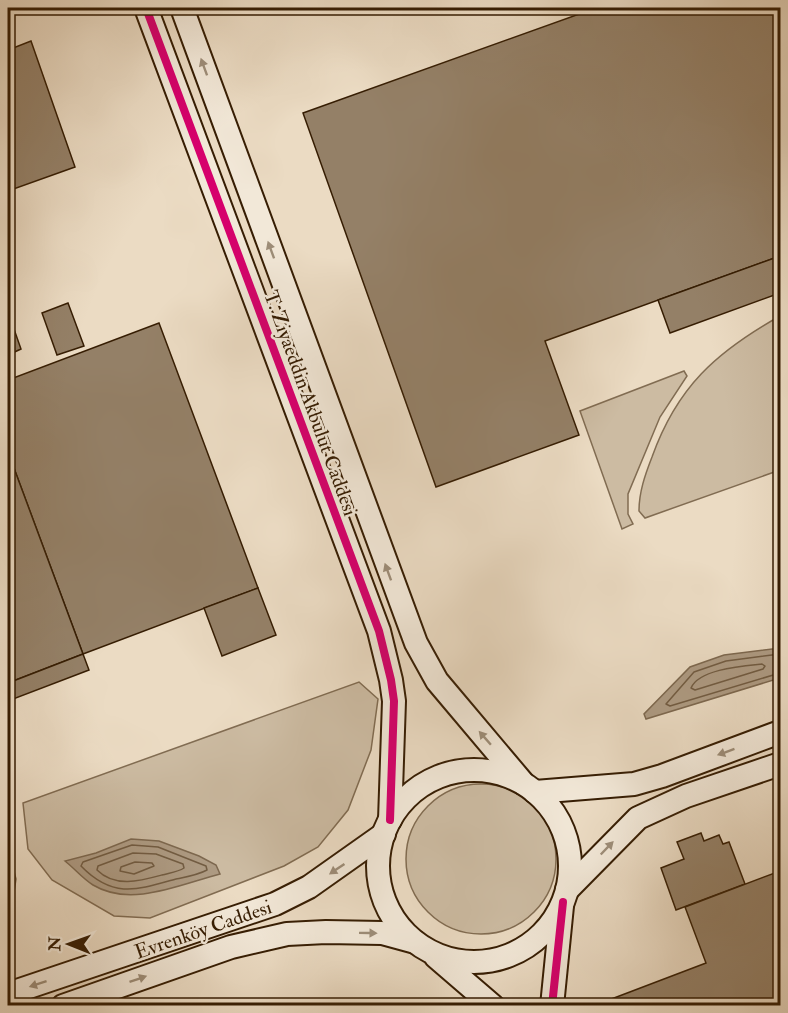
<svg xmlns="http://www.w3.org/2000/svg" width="788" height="1013" font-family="'IM FELL Double Pica',serif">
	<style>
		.green { fill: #ccbba2; stroke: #816c52; stroke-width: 1.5 }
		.water { fill: #ad9a82; stroke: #7d684f; stroke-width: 1.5 }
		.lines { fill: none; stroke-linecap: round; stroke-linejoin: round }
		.shore { stroke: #725c42; stroke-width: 1.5 }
		.building { fill: #948067; stroke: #361d03; stroke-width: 1.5 }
		.secondary-casing { stroke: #361d03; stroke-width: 26 }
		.secondary { stroke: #f2e8d8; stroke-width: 22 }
		.cycleway-casing { stroke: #f2e8d8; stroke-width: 11 }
		.cycleway { stroke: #d6006c; stroke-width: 8 }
		.oneway { fill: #9d8d78 }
		.labels { text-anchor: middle; stroke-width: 5; stroke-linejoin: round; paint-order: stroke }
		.street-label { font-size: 20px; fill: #361d03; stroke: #f2e8d8 }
	</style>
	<rect width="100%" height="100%" fill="#ebdbc3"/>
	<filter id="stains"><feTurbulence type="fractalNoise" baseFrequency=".00333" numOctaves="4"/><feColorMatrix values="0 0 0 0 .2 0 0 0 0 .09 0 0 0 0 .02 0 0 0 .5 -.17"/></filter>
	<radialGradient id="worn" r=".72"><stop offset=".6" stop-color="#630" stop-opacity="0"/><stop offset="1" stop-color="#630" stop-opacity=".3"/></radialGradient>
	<!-- green -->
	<g class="green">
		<path d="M780,316V470L645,518L639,511C639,492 645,475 652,457C677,387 716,352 780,316Z"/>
		<path d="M684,371L687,376L660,417L628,494V514L633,524L622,529L580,411Z"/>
		<path d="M359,682L378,699L371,750L348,810L318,847L284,866L150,918L114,916L52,880L28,849L23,803Z"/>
		<circle cx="481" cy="859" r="75"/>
		<path d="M8,848L16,879L8,930Z"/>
	</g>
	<!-- water -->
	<g class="water">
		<path d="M780,648V678L646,719L644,714L690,667L724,655Z"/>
		<path d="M131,839L159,841L199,856L216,865L220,874C181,884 131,908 93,885C83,879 74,868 65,861L96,853Z"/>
	</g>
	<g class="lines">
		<!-- shore -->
		<g class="shore">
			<path d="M780,654L726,661L694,672L666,704L670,706L780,673"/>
			<path d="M762,664L765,666L763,669L695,690L691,688C699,669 743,666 762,664Z"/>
			<path d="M132,845L158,847L206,866L207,870C198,875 186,877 176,879C137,890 113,899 81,866L83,862Z"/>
			<path d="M133,853L156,854L183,864L184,868C178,872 169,873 162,875C140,881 115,888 97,870L98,866Z"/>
			<path d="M135,862L152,863L154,866L134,874L120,871L121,867Z"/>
		</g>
	</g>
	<!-- building -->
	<g class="building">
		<path d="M596,8H780V256L545,341L579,435L436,487L303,113Z"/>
		<path d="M31,41L75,167L8,191V50Z"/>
		<path d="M780,256V293L670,333L658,300Z"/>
		<path d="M68,303L84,346L57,355L42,313Z"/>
		<path d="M8,312L21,349L8,355Z"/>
		<path d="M159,323L258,588L83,654L8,452V380Z"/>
		<path d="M8,452L83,654L8,683Z"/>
		<path d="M258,588L276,635L222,656L204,608Z"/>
		<path d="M83,654L89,670L8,701V683Z"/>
		<path d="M701,833L704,841L719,835L723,844L729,842L745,884L676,910L661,868L684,859L677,842Z"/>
		<path d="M780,871V1006H593L706,963L685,907Z"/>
	</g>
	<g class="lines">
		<!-- secondary casing -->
		<g class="secondary-casing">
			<g id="secondary">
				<path d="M146,8L379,631L391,680L394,701L390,820"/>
				<path d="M182,8L416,643L437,681L523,783"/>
				<circle cx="474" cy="866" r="96"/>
				<path d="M535,792L634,784L662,776L780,732"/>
				<path d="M567,890L638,818L686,796L780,764"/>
				<path d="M436,957L493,1006"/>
				<path d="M8,994L275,904L309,887L384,834"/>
				<path d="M63,1006L231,947L287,934L326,932L382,933L415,942"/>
				<path d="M552,1006L562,906"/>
			</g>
		</g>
		<!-- secondary -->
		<use href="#secondary" class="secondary"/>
		<!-- cycleway casing -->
		<g class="cycleway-casing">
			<g id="cycleway">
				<path d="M146,8L379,631L391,680L394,701L390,820"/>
				<path d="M552,1006L563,902"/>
			</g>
		</g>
		<!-- cycleway -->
		<use href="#cycleway" class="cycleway"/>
	</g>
	<!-- one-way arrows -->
	<defs><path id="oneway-solid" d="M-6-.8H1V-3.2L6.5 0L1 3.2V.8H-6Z" transform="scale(1.5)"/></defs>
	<g class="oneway">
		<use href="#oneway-solid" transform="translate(204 67) rotate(-110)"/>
		<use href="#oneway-solid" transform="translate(271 250) rotate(-110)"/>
		<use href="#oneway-solid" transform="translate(388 572) rotate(-110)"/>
		<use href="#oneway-solid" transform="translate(485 738) rotate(-131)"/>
		<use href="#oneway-solid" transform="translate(726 752) rotate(160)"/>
		<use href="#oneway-solid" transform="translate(607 848) rotate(-46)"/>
		<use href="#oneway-solid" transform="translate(337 869) rotate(146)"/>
		<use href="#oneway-solid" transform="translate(368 933) rotate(1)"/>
		<use href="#oneway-solid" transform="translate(138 979) rotate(-19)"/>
		<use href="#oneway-solid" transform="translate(38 984) rotate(162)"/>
	</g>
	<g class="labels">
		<!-- street labels -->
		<g class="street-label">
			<text transform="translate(311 403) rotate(70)" y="7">T. Ziyaeddin Akbulut Caddesi</text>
			<text transform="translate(203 929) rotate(-19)" y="7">Evrenköy Caddesi</text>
		</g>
	</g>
	<!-- margin -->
	<rect width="788" height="1013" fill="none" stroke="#ebdbc3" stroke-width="30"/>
	<rect x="9" y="9" width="770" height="995" fill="none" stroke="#361d03" stroke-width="3"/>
	<rect x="15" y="15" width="758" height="983" fill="none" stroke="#361d03" stroke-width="1.5"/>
	<!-- north arrow -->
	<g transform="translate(69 944) rotate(271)" stroke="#f2e8d8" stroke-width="4.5" paint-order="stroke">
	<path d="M0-4.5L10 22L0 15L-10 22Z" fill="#361d03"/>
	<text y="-9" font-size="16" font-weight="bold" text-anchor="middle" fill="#361d03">N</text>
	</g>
	<rect width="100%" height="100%" filter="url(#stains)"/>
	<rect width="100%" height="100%" fill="url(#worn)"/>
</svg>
